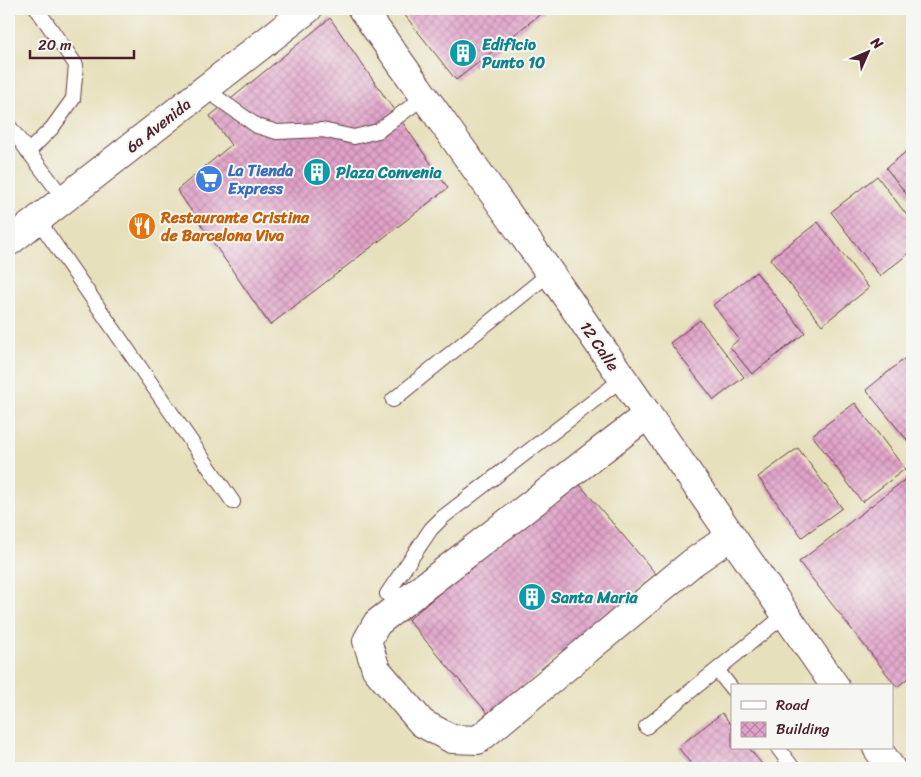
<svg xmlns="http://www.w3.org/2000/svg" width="921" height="777" font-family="Sriracha,sans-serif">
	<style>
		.building { fill: url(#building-cross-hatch) }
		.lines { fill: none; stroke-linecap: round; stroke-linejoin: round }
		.service-casing { stroke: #623c41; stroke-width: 16 }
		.minor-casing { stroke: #623c41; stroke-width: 30 }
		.tertiary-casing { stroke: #623c41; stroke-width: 30 }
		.secondary-casing { stroke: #623c41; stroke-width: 30 }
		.service { stroke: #fff; stroke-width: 14 }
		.minor { stroke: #fff; stroke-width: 28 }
		.tertiary { stroke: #fff; stroke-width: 28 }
		.secondary { stroke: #fff; stroke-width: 28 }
		.labels { text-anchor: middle; stroke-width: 4; stroke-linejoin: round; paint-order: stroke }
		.culture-label { font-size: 16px; font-weight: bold; fill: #0d838f; stroke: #f6f6f2; text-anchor: start }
		.street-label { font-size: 16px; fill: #4a1f2b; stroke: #f6f6f2 }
		.shop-label { font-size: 16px; font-weight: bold; fill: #366cbe; stroke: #f6f6f2; text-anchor: start }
		.food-label { font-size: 16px; font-weight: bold; fill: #c56008; stroke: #f6f6f2; text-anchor: start }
	</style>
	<defs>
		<pattern id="building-cross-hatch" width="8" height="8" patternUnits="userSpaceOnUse" patternTransform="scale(1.25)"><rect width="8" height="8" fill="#e1a2c9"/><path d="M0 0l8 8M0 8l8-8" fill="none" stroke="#b883a3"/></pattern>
	</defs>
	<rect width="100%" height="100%" fill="#f6f6f2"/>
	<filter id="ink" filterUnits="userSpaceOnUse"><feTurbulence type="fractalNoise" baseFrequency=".02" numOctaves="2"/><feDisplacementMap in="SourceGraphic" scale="10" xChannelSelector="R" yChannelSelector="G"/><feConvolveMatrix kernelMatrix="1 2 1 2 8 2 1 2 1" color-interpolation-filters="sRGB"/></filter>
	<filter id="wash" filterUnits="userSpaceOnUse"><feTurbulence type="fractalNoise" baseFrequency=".0096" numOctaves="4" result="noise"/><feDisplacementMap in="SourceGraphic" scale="20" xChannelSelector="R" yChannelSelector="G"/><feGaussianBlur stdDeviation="1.12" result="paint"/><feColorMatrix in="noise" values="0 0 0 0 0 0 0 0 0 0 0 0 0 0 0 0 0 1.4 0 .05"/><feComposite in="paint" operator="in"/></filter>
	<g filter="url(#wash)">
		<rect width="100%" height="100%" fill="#e7e0bc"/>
		<g id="blocks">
			<!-- building -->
			<g class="building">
				<path d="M400,9H547L456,80Z"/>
				<path d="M330,18L448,188L270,325L177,190L231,145L210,116Z"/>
				<path d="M912,147V201L886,168Z"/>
				<path d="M877,176L912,222V251L880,276L831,212Z"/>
				<path d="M818,222L869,288L822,325L770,259Z"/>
				<path d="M756,272L805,333L752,374L730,347L739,339L713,305Z"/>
				<path d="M700,320L744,377L714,400L670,343Z"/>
				<path d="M909,355L912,359V446L866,390Z"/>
				<path d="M855,403L905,469L862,502L812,435Z"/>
				<path d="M798,448L842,508L802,537L758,477Z"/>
				<path d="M912,474V675L897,687L799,562Z"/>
				<path d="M575,479L656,574L489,715L408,620Z"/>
				<path d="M722,713L732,726V748H749L765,768H694L678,747Z"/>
			</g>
		</g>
	</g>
	<g filter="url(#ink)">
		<use href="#blocks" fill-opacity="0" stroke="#623c41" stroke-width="1"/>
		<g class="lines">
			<!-- service casing -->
			<g class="service-casing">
				<g id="service">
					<path d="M205,89L257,126L277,132L322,130L354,137L378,131L424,97"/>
					<path d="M9,126L64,199"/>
					<path d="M28,152L52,128L73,99L76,65L37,9"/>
					<path d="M38,220L233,502"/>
					<path d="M393,400L550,273"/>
					<path d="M387,594L431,529L443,517L622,379"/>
					<path d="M718,671L732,689"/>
					<path d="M646,727L786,614"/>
					<path d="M778,748L793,768"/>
				</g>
			</g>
			<!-- minor casing -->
			<g class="minor-casing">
				<path id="minor" d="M647,415L377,623L367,641L376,669L422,723L452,739L478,740L692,563L731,536"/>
			</g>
			<!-- tertiary casing -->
			<g class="tertiary-casing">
				<path id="tertiary" d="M9,242L308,9"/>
			</g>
			<!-- secondary casing -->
			<g class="secondary-casing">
				<g id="secondary">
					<path d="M362,9L550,273L835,686"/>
					<path d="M877,748L891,768"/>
				</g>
			</g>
			<!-- service -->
			<use href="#service" class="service"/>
			<!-- minor -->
			<use href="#minor" class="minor"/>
			<!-- tertiary -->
			<use href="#tertiary" class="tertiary"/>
			<!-- secondary -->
			<use href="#secondary" class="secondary"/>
		</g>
	</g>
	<!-- icons -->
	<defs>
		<g id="building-disc" transform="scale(1.4375)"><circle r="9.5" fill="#0f9aa8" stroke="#f6f6f2"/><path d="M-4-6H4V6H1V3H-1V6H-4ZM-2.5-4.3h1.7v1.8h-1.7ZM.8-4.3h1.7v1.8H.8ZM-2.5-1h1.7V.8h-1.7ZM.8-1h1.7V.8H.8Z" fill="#fff"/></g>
		<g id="supermarket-disc" transform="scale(1.4375)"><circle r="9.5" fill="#3f7fe0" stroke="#f6f6f2"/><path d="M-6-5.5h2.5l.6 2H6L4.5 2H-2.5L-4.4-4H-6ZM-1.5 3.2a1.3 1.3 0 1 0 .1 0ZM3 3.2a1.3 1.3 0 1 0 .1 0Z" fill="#fff"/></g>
		<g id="restaurant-disc" transform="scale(1.4375)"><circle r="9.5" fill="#e8710a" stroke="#f6f6f2"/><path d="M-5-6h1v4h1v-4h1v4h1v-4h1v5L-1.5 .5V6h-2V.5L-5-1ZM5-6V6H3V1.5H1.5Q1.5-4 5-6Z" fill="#fff"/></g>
	</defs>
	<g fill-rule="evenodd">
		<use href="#building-disc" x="463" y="53"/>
		<use href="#building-disc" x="317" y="172"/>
		<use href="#supermarket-disc" x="209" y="179"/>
		<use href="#restaurant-disc" x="142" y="226"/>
		<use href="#building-disc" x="532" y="597"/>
	</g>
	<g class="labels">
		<!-- culture labels -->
		<g class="culture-label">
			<text x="482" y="50">Edificio<tspan x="482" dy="18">Punto 10</tspan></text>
			<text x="336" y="178">Plaza Convenia</text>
			<text x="551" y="603">Santa Maria</text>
		</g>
		<!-- street labels -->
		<g class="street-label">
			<text transform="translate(158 125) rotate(-38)" y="6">6a Avenida</text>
			<text transform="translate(600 346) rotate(56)" y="6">12 Calle</text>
		</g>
		<!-- shop labels -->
		<g class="shop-label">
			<text x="228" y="176">La Tienda<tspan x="228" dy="18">Express</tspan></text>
		</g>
		<!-- food labels -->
		<g class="food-label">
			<text x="161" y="223">Restaurante Cristina<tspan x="161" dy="18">de Barcelona Viva</tspan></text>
		</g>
	</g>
	<!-- margin -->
	<rect width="921" height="777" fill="none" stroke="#f6f6f2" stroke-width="30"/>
	<!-- legend -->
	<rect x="731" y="684" width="162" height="65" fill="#f6f6f2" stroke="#b1a0a2"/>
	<rect x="741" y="701" width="25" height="8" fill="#ffffff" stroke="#b1a0a2"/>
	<text x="776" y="710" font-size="15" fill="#4a1f2b">Road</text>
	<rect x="741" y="722" width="25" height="15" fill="url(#building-cross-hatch)" stroke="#b1a0a2"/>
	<text x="776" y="734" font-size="15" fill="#4a1f2b">Building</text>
	<!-- north arrow -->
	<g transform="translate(868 52) rotate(45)" stroke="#f6f6f2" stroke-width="4" paint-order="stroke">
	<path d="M0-4L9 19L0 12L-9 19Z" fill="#4a1f2b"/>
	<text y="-8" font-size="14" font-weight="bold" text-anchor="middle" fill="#4a1f2b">N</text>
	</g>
	<!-- scale -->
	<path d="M30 50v8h104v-8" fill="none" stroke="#4a1f2b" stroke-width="2.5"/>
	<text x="38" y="50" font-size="15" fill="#4a1f2b" stroke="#f6f6f2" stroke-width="4" paint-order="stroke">20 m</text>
</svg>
